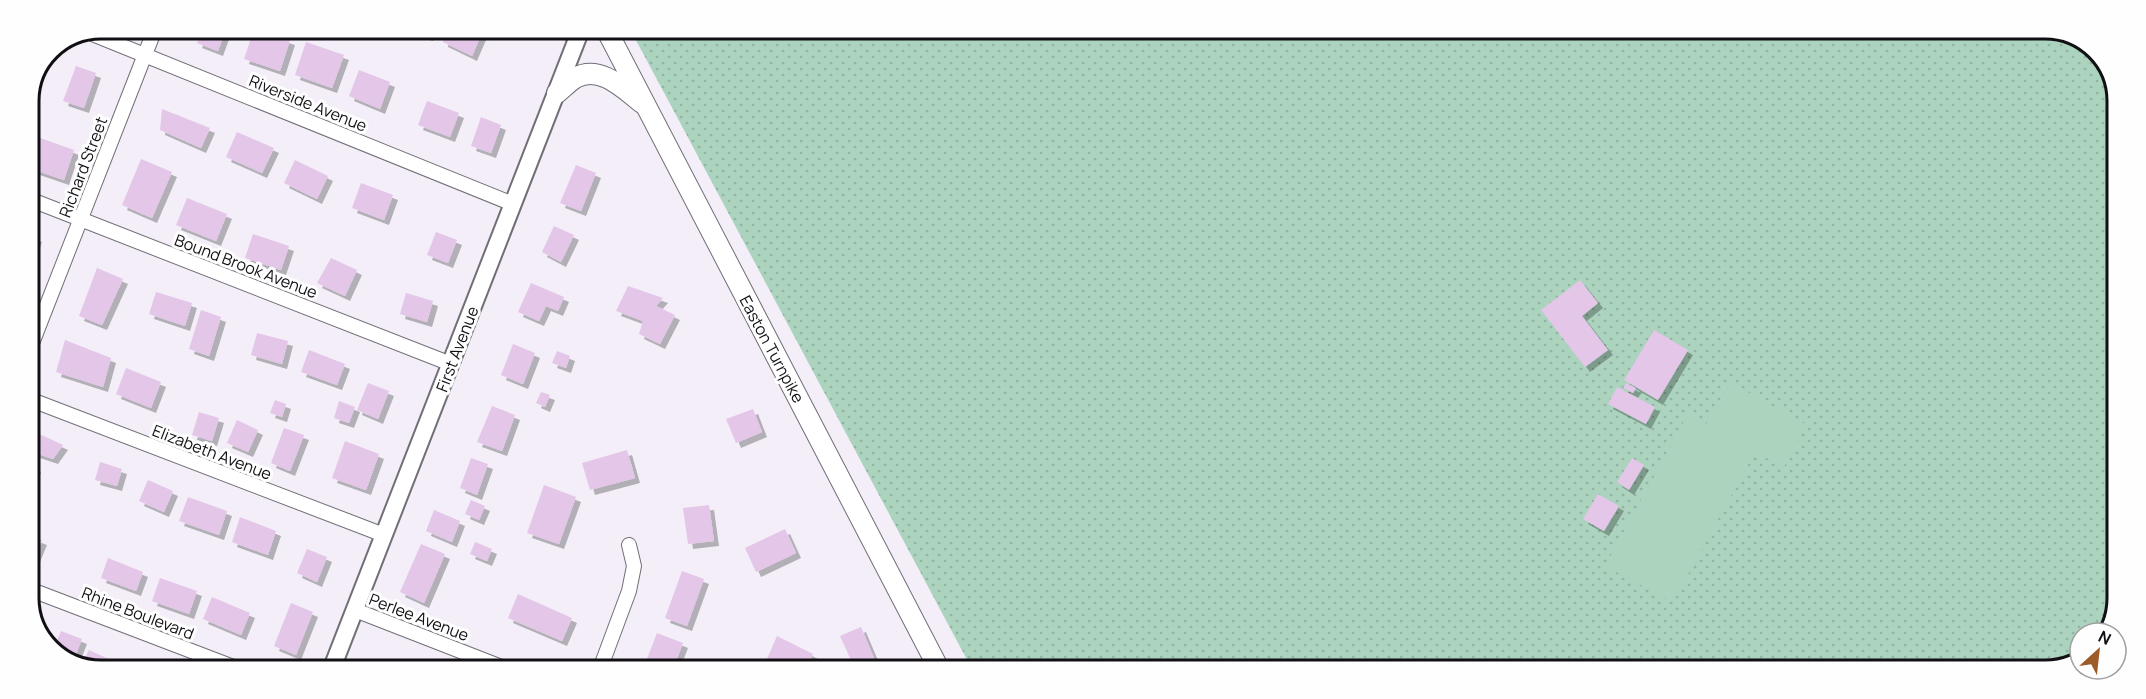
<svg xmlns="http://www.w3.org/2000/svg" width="2146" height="699" font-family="Manrope,sans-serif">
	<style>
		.grass { fill: url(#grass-dots) }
		.park { fill: #abd3be }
		.building { fill: #e4c6e9; filter: url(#shadow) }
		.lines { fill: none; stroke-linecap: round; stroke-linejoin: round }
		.minor-casing { stroke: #716e76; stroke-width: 16 }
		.tertiary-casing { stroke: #716e76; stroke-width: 20 }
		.secondary-casing { stroke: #716e76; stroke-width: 22 }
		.minor { stroke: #fff; stroke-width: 14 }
		.tertiary { stroke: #fff; stroke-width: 16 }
		.secondary { stroke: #fff; stroke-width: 20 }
		.labels { text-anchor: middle; stroke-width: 6; stroke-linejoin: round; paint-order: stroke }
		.street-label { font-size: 16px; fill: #110f13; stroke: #fefefe }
		.rim { fill: none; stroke: #110f13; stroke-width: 3 }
	</style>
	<defs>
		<pattern id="grass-dots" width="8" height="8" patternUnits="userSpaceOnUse" patternTransform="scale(1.5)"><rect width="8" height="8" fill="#abd3be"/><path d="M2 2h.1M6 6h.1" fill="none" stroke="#92b4a2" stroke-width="1.8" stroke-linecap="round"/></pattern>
		<filter id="shadow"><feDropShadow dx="5" dy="5" stdDeviation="0" flood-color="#0004"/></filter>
	</defs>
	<rect width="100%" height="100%" fill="#f3eef8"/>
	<!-- grass -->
	<path class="grass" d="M630,29L2064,31L2100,53L2117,96L2115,617L2104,633H2080V659L2045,670L972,669Z"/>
	<!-- park -->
	<path class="park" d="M1730,382L1807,425L1784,467L1755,452L1673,602L1605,566L1688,414L1706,424Z"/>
	<!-- building -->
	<g class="building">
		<path d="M203,29H226L218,51L197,43Z"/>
		<path d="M254,29L290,40L280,71L244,59Z"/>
		<path d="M406,29H431L428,36Z"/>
		<path d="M445,29H468L481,35L472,56L443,42Z"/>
		<path d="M306,42L344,55L332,88L295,75Z"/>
		<path d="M76,66L96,73L84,108L63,101Z"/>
		<path d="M359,70L390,82L380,109L349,96Z"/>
		<path d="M427,101L459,113L450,137L418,125Z"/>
		<path d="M162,109L210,128L201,148L160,130Z"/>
		<path d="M481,117L501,125L491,153L471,146Z"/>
		<path d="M237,132L274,148L262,173L226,157Z"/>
		<path d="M29,134L74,150L64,180L29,168Z"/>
		<path d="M141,159L172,172L152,218L122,205Z"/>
		<path d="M295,160L328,176L317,199L284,183Z"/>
		<path d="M576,165L596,173L581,211L560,203Z"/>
		<path d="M361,183L393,195L384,220L352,208Z"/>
		<path d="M187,198L227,214L216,241L176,225Z"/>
		<path d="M554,226L574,235L561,262L542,252Z"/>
		<path d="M436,232L457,240L448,263L427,255Z"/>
		<path d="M29,234L37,237L29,262Z"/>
		<path d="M253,234L289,246L281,270L245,258Z"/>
		<path d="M331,258L357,270L345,296L317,283Z"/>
		<path d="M97,268L123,279L102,325L79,316Z"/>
		<path d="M1580,280L1598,303L1582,316L1608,350L1585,367L1541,310Z"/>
		<path d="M531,283L564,297L558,311L546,306L539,321L518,312Z"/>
		<path d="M628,286L663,298L656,306L675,315L660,344L639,334L643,321L616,311Z"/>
		<path d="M156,292L192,303L185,326L149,314Z"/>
		<path d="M406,293L433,301L427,322L400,314Z"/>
		<path d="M201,310L221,317L209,356L189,349Z"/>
		<path d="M1654,330L1688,350L1658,400L1624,380Z"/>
		<path d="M257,333L288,341L282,364L251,355Z"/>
		<path d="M65,340L111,358L103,387L56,372Z"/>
		<path d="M513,344L535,353L523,384L501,375Z"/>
		<path d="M309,350L345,364L337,385L301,372Z"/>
		<path d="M557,351L570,356L566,368L552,363Z"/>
		<path d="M126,368L161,382L151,408L116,394Z"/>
		<path d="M368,383L389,391L378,419L357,410Z"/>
		<path d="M1626,383L1636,388L1633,393L1623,388Z"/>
		<path d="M1617,387L1655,407L1646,424L1608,404Z"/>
		<path d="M541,392L550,395L545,407L536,403Z"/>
		<path d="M275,400L286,404L282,417L270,413Z"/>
		<path d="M339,401L355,407L349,423L334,418Z"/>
		<path d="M492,406L515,415L502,451L477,442Z"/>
		<path d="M753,409L762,432L736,443L726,419Z"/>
		<path d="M199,412L219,418L212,441L192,435Z"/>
		<path d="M237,420L258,430L248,452L227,443Z"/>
		<path d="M284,428L304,435L290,471L271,463Z"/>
		<path d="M35,432L63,445L53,459L29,451V444Z"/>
		<path d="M345,441L379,454L366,490L332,478Z"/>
		<path d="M627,450L635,478L590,490L582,463Z"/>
		<path d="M471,458L488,464L477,495L460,488Z"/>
		<path d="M1632,458L1644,465L1629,490L1617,482Z"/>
		<path d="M100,462L122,469L117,486L95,480Z"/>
		<path d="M29,464L36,467L29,489Z"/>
		<path d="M148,480L173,491L164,512L139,501Z"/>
		<path d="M544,485L576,497L559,544L527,533Z"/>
		<path d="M1598,494L1619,506L1604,531L1583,519Z"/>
		<path d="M188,497L227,511L219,535L179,521Z"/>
		<path d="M471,500L485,506L479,520L465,514Z"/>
		<path d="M709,505L714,541L688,544L683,508Z"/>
		<path d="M434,510L460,521L452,542L426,531Z"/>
		<path d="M240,517L276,531L268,555L232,542Z"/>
		<path d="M785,529L796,553L756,572L745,548Z"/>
		<path d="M29,535L42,540L33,562L29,560Z"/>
		<path d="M475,542L492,549L487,561L470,554Z"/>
		<path d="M421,544L445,554L424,603L400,592Z"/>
		<path d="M307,549L327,557L317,582L297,573Z"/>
		<path d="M108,558L143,572L136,591L101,578Z"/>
		<path d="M682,571L704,579L687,626L665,618Z"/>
		<path d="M160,578L197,591L189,614L152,601Z"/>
		<path d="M518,594L572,618L562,641L508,618Z"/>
		<path d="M212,597L250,613L241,635L203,619Z"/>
		<path d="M291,603L313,612L296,655L274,646Z"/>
		<path d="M861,627L874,658L854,667L840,636Z"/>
		<path d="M61,631L82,639L73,662L53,650Z"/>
		<path d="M657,633L683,643L673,669H643Z"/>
		<path d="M777,636L813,654L806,669H788L767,659Z"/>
		<path d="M89,650L124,666L123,668H82L81,667Z"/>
	</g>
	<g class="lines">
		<!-- minor casing -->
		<g class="minor-casing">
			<g id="minor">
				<path d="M558,29L579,37"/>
				<path d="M90,33L513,204"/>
				<path d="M29,199L451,364"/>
				<path d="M29,351L155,29"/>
				<path d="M29,399L384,535"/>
				<path d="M29,589L236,668"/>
				<path d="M355,610L504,668"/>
				<path d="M600,669L629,591L634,566L629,545"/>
			</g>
		</g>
		<!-- tertiary casing -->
		<g class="tertiary-casing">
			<path id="tertiary" d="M332,668L581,29"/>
		</g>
		<!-- secondary casing -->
		<g class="secondary-casing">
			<g id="secondary">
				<path d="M606,29L939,669"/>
				<path d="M557,93C563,88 569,82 575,78C600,64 624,89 642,103"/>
			</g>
		</g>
		<!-- minor -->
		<use href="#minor" class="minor"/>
		<!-- tertiary -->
		<use href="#tertiary" class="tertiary"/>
		<!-- secondary -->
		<use href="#secondary" class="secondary"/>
	</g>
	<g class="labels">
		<!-- street labels -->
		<g class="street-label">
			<text transform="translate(308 103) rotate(22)" y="6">Riverside Avenue</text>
			<text transform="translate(83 167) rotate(-69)" y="6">Richard Street</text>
			<text transform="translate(246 266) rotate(21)" y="6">Bound Brook Avenue</text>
			<text transform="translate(457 349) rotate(-69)" y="6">First Avenue</text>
			<text transform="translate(772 349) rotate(62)" y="6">Easton Turnpike</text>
			<text transform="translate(212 452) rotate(21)" y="6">Elizabeth Avenue</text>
			<text transform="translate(138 613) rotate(21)" y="6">Rhine Boulevard</text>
			<text transform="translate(419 617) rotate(21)" y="6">Perlee Avenue</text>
		</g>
	</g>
	<!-- crop -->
	<path d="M0 0H2146V699H0ZM101 39H2045A62 62 0 0 1 2107 101V598A62 62 0 0 1 2045 660H101A62 62 0 0 1 39 598V101A62 62 0 0 1 101 39Z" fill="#fefefe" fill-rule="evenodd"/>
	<path class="rim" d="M101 39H2045A62 62 0 0 1 2107 101V598A62 62 0 0 1 2045 660H101A62 62 0 0 1 39 598V101A62 62 0 0 1 101 39Z"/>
	<!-- north arrow -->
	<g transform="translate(2098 651) rotate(27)"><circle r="28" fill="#fefefe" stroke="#9f9ea0" stroke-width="1.5"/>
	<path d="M0-4.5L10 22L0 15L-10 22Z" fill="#9d5b29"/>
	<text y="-9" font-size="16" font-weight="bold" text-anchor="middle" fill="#110f13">N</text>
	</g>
</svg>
